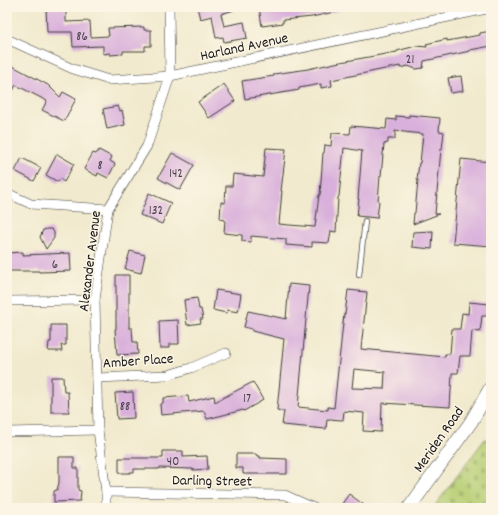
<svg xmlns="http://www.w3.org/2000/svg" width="498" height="515" font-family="Dekko,sans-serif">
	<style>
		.cemetery { fill: url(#cemetery-stones); stroke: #697446 }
		.building { fill: #d9b0db; fill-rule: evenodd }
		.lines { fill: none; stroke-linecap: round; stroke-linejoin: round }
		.service-casing { stroke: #3c3b37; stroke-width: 6 }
		.minor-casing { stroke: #3c3b37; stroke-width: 10 }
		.secondary-casing { stroke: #3c3b37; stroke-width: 14 }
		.service { stroke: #fff; stroke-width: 4.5 }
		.minor { stroke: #fff; stroke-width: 9 }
		.secondary { stroke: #fff; stroke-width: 13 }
		.labels { text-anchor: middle; stroke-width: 3; stroke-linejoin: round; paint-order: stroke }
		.number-label { font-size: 13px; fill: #4b414c }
		.street-label { font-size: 15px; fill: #1c1c1c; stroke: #fcf5e5 }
	</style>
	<defs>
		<pattern id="cemetery-stones" width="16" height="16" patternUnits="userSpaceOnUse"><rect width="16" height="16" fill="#b6cd71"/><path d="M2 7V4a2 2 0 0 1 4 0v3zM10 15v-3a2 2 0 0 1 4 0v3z" fill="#9caf61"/></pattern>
	</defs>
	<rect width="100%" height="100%" fill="#fcf5e5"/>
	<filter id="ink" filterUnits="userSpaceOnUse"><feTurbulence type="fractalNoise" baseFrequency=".025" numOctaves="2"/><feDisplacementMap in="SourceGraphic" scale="8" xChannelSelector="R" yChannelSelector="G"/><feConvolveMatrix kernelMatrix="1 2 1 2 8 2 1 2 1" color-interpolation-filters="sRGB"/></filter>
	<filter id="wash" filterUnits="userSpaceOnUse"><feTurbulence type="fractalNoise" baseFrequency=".012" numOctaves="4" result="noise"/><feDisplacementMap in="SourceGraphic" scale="16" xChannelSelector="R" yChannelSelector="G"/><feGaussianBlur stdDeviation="0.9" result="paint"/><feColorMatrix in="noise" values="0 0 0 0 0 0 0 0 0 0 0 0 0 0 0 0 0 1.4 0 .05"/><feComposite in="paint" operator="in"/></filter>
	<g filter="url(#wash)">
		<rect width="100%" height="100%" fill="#f1eace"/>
		<!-- cemetery -->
		<path class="cemetery" d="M485,439L491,442V508H433Z"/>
		<g id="blocks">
			<!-- building -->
			<g class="building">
				<path d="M66,7V22L90,21L91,37L109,36L108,28L144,27V30H151V46H145V51H123V54L110,55V53L103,54V46L73,47L72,32H47L46,8Z"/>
				<path d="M197,7H234V10L221,14L224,26L244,22L247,38L224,42L223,37L216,38L212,16L200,19Z"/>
				<path d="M259,7H338L339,11L312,17L283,20V23L262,26Z"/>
				<path d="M491,31V46L470,50V51L424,61L423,68L416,69L408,66L400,68V66L331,80L332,86L321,88V84L299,88V90L245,99L242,81L274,76V74L308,69L335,63L397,52V51L416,46L427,47L426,44L447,39V41L480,35V33Z"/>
				<path d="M7,63L48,85L60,97L63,92L76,99L64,121L42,110L47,101L16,85L7,101Z"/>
				<path d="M461,76L463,91L451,93L448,78Z"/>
				<path d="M224,84L235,101L209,118L198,102Z"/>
				<path d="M118,106L120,111L122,110L125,125L107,129L103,109Z"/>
				<path d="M409,115L440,118L439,131L444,132L442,149H441L435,214H439L413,224L414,213H415L418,180H417L419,163H420L423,134L395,131V139H388V143H386V144H384L381,176H380L378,201H379L377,218L357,216L359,199H358L362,151L344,148L339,196L338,198L336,232L331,231L329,243L312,242V247L286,245V239L251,236V242L242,241V235L224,233L225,220L220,219L221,202L225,203L226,186H232L233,174L263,177L266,148L286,149L281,191H282L279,224L289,225L315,227L319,195H320L323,153H324L325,145L331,146L332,133L350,134L351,126L386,129L387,119L396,120V116L409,117Z"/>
				<path d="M99,150L112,157L110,161L115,164L108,178L98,173L97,176L84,169L93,153L96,154Z"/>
				<path d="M172,153L194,165L180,190L158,178Z"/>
				<path d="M57,154L74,164L64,182L60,179L58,182L46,175Z"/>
				<path d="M22,158L41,168L34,181L15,171Z"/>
				<path d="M461,159L491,162V246L453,243Z"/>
				<path d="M149,193L171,203L162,224L140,215Z"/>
				<path d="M47,229H51L54,232V238L46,249L40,237L43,230Z"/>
				<path d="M433,231L432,249L412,247L413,232Z"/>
				<path d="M130,251L145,255L141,273L125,269Z"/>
				<path d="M23,252V255L70,253L71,271L39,272V271H7V253Z"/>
				<path d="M116,275H129V328H132L133,342H137L138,354L117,355L115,329H116Z"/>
				<path d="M289,284L309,286L298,407L328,410V407L334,408L344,314H345L348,290L367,292L361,349L445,357V354H450L452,329H460L462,313L468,314L469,302L490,304L488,316H482L480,332L472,331L470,356H460L458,373H452L450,407L382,403L381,432L363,431L364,413L344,411L343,420L327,419L326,429L282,425L284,411L277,410L284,339L252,331V329L244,327L248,311L286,319ZM354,369L385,372L384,389L352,388Z"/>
				<path d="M216,290L241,294L238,312L227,310L226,313L213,310Z"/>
				<path d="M197,298L199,309H201L203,319H200L201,323L187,325L184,300Z"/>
				<path d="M178,320L179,344H169V348H160L159,321Z"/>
				<path d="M51,325H66V345H61L62,351H48L49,342H51Z"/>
				<path d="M51,377H63L64,392H68L69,412H51Z"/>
				<path d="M253,382L263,400L244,411L243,410L207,419L204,411L161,415L160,404L163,403V398L188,396L189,402L214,396L215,402Z"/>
				<path d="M133,392L134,418L117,419L115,393Z"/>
				<path d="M163,451H183V457L207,456L208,469L193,470V469L159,468V469H134V472H130V473H119V458H163Z"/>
				<path d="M236,454H256L257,456H260V458L287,459V474H243V468H236Z"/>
				<path d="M59,457H74V468H78V490L81,491L80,501L54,502V491L57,490L59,483Z"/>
				<path d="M349,494L368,508H339Z"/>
			</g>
		</g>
	</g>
	<g filter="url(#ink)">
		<use href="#blocks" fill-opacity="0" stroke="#3c3b37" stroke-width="1"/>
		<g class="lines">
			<!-- service casing -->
			<g class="service-casing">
				<g id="service">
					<path d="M359,275L365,221"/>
					<path d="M482,405L491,408"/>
				</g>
			</g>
			<!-- minor casing -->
			<g class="minor-casing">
				<g id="minor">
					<path d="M7,39L73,69L109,80L170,76L491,8"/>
					<path d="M7,193L31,204L108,209"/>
					<path d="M7,301L95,300"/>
					<path d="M97,378L168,375L191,368L226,353"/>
					<path d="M7,432L98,430"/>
					<path d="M106,492L285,495L314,508"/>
					<path d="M106,508V492L98,430L95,300L108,209L147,146L170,76L169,7"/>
				</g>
			</g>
			<!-- secondary casing -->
			<g class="secondary-casing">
				<path id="secondary" d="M409,508L471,422L491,387"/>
			</g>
			<!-- service -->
			<use href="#service" class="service"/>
			<!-- minor -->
			<use href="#minor" class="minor"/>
			<!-- secondary -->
			<use href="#secondary" class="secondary"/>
		</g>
	</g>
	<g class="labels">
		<!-- number labels -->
		<g class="number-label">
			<text x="82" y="40">86</text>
			<text x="410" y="63">21</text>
			<text x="100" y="169">8</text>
			<text x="176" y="177">142</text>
			<text x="156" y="214">132</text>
			<text x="55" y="268">6</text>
			<text x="247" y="402">17</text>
			<text x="125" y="410">88</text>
			<text x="173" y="465">40</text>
		</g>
		<!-- street labels -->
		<g class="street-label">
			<text transform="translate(244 46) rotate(-12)" y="5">Harland Avenue</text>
			<text transform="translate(89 261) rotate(-83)" y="5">Alexander Avenue</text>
			<text transform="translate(138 360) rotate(-4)" y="5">Amber Place</text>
			<text transform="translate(438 439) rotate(-55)" y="5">Meriden Road</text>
			<text transform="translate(212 480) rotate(1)" y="5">Darling Street</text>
		</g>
	</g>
	<!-- margin -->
	<rect width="498" height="515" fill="none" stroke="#fcf5e5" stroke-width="24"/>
</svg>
